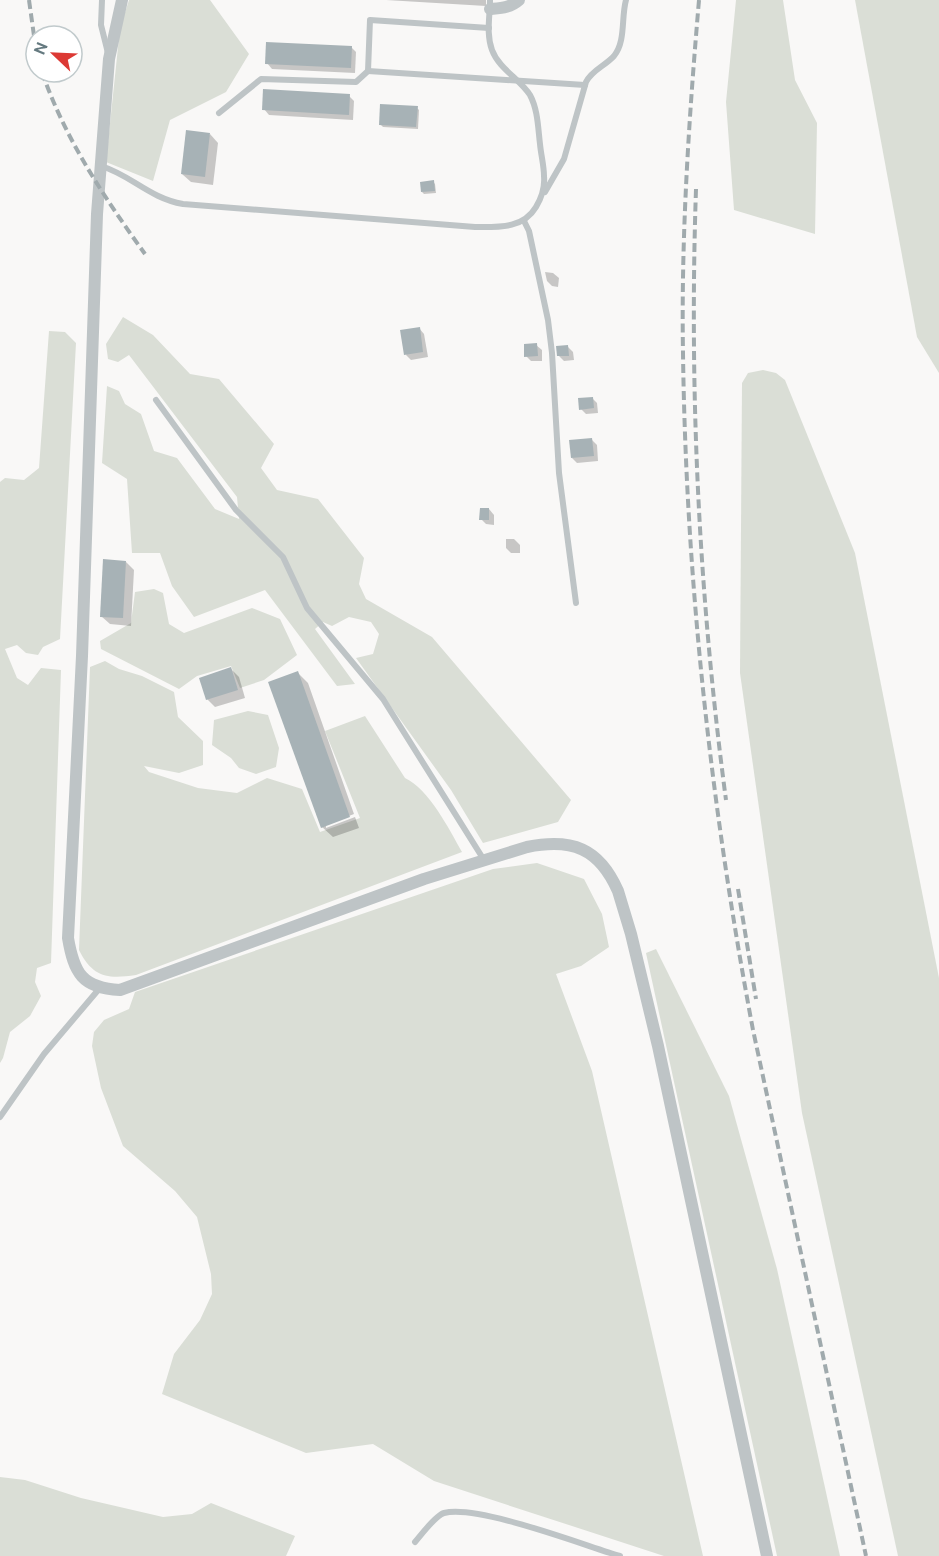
<svg xmlns="http://www.w3.org/2000/svg" width="939" height="1556" font-family="Ubuntu,sans-serif">
	<style>
		.green { fill: #daded6 }
		.shadow { fill: #0003 }
		.building { fill: #a7b2b6 }
		.lines { fill: none; stroke-linecap: round; stroke-linejoin: round }
		.service { stroke: #bec4c6; stroke-width: 6 }
		.minor { stroke: #bec4c6; stroke-width: 12 }
		.rail { stroke: #a0aaad; stroke-width: 4; stroke-dasharray: 9 4.5; stroke-linecap: butt }
	</style>
	<rect width="100%" height="100%" fill="#f9f8f7"/>
	<!-- green -->
	<g class="green">
		<path d="M129,0H210L249,54L226,92L170,120L153,181L106,162L120,28Z"/>
		<path d="M736,0H783L795,80L817,123L815,234L734,210L726,102Z"/>
		<path d="M855,0H939V373L917,337Z"/>
		<path d="M123,317L153,335L190,374L219,379L274,444L261,468L277,490L318,499L364,558L359,584L366,599L432,637L571,800L558,822L483,843L451,790L356,658L373,654L379,634L371,622L349,617L332,626L323,622L315,629L355,684L337,686L265,590L194,617L172,586L160,553H132L127,479L102,463L107,386L119,391L125,404L141,414L154,451L177,458L215,509L239,519L237,497L129,355L118,362L108,359L106,344Z"/>
		<path d="M49,331L65,332L76,343L60,639L43,647L38,655L26,653L17,645L5,649L17,678L28,685L41,668L61,670L51,963L37,968L35,982L41,996L30,1016L10,1032L3,1058L0,1063V482L5,478L24,480L39,468Z"/>
		<path d="M763,370L776,373L785,380L855,553L939,978V1556H898L802,1113L740,673L742,383L748,373Z"/>
		<path d="M154,589L163,593L169,624L184,633L252,608L280,619L297,655L264,680L240,688L231,666L197,676L179,689L101,649L100,641L131,623L135,592Z"/>
		<path d="M105,661L119,669L142,676L174,692L178,717L203,741V765L179,773L144,766L149,772L198,788L237,793L267,778L302,789L320,832L360,818L325,731L365,716L405,778C429,789 449,829 462,852L136,975C108,979 93,978 79,950L90,667Z"/>
		<path d="M248,711L268,715L279,748L276,767L256,774L239,768L231,758L212,745L214,720Z"/>
		<path d="M537,863L584,879L602,914L609,947L581,966L556,974L592,1071L703,1556H664L434,1481L373,1444L306,1453L162,1394L174,1354L200,1320L212,1294L211,1274L197,1217L175,1191L123,1146L101,1088L92,1046L94,1032L104,1020L129,1009L135,992L493,869Z"/>
		<path d="M656,949L729,1096L777,1269L840,1556H777L646,953Z"/>
		<path d="M0,1477L25,1480L81,1498L163,1517L192,1514L211,1503L295,1536L286,1556H0Z"/>
	</g>
	<!-- shadow -->
	<g class="shadow">
		<path d="M386,0H486V6Z"/>
		<path d="M351,47L356,52L355,73L272,69L267,63Z"/>
		<path d="M349,96L354,101L353,120L269,115L264,109Z"/>
		<path d="M417,108L419,110L418,129L383,127L381,125Z"/>
		<path d="M210,134L218,143L213,185L191,182L182,174Z"/>
		<path d="M433,182L435,184L436,193L424,194L422,192Z"/>
		<path d="M545,272L553,273L559,278L558,287L552,286L547,281Z"/>
		<path d="M419,328L424,334L428,357L411,360L406,355Z"/>
		<path d="M536,345L542,350V361H531L526,356Z"/>
		<path d="M568,347L573,352L574,360L564,361L559,356Z"/>
		<path d="M592,398L597,403L598,413L586,414L581,409Z"/>
		<path d="M592,440L597,445L598,461L577,463L572,458Z"/>
		<path d="M489,509L494,515V525L486,524L481,519Z"/>
		<path d="M506,539H514L520,545V553H511L506,548Z"/>
		<path d="M126,562L134,570L131,626L110,624L101,616Z"/>
		<path d="M231,669L239,677L245,698L215,707L207,699Z"/>
		<path d="M298,673L308,683L354,814L326,825V828L355,817L359,828L333,837L322,827Z"/>
	</g>
	<!-- building -->
	<g class="building">
		<path d="M266,42L352,46L351,68L265,64Z"/>
		<path d="M263,89L350,94L349,115L262,110Z"/>
		<path d="M380,104L418,106L416,127L379,125Z"/>
		<path d="M186,130L210,133L205,177L181,174Z"/>
		<path d="M434,180L435,191L421,192L420,182Z"/>
		<path d="M420,327L423,352L404,355L400,330Z"/>
		<path d="M537,343L538,356L524,357V344Z"/>
		<path d="M568,345L569,356H557L556,346Z"/>
		<path d="M593,397L594,408L579,410L578,398Z"/>
		<path d="M592,438L594,456L571,458L569,440Z"/>
		<path d="M480,508H489V520H479Z"/>
		<path d="M103,559L126,561L123,618L100,617Z"/>
		<path d="M231,667L238,690L206,700L199,678Z"/>
		<path d="M298,671L350,817L321,828L268,682Z"/>
	</g>
	<g class="lines">
		<!-- service -->
		<g class="service">
			<path d="M102,0L101,25L108,53"/>
			<path d="M368,71L585,85"/>
			<path d="M219,113L261,79L356,82L368,71L370,20L489,28"/>
			<path d="M101,166C131,175 149,198 183,204L475,227C498,227 523,229 536,207C542,197 545,187 544,176C544,166 541,155 540,144C538,128 538,110 530,95C520,79 499,69 492,50C486,34 490,16 490,0"/>
			<path d="M545,192L564,159L586,82C592,70 605,66 614,56C626,41 621,18 626,0"/>
			<path d="M524,221L529,231L548,320L552,353L559,473L576,603"/>
			<path d="M156,400L236,510L283,557L307,608L383,699L484,860"/>
			<path d="M0,1117L44,1054L99,989"/>
			<path d="M415,1542C421,1535 436,1515 444,1513C477,1504 583,1545 620,1556"/>
		</g>
		<!-- minor -->
		<g class="minor">
			<path d="M122,0L109,59L97,214L82,656L68,938C74,973 82,988 120,990L424,879L527,847C572,838 599,848 618,891L631,934L658,1046L767,1556"/>
			<path d="M490,9C501,8 510,8 519,0"/>
		</g>
		<!-- rail -->
		<g class="rail">
			<path d="M29,0L36,50"/>
			<path d="M699,0C689,117 681,236 683,353C686,580 711,807 753,1030L866,1556"/>
			<path d="M42,72C65,139 104,197 145,254"/>
			<path d="M696,189C689,393 699,598 726,800"/>
			<path d="M738,889L756,999"/>
		</g>
	</g>
	<!-- north arrow -->
	<g transform="translate(54 54) rotate(293)"><circle r="28" fill="#ffffff" stroke="#c1cacc" stroke-width="1.5"/>
	<path d="M0-4.5L10 22L0 15L-10 22Z" fill="#dc3934"/>
	<text y="-9" font-size="16" font-weight="bold" text-anchor="middle" fill="#657a80">N</text>
	</g>
</svg>
